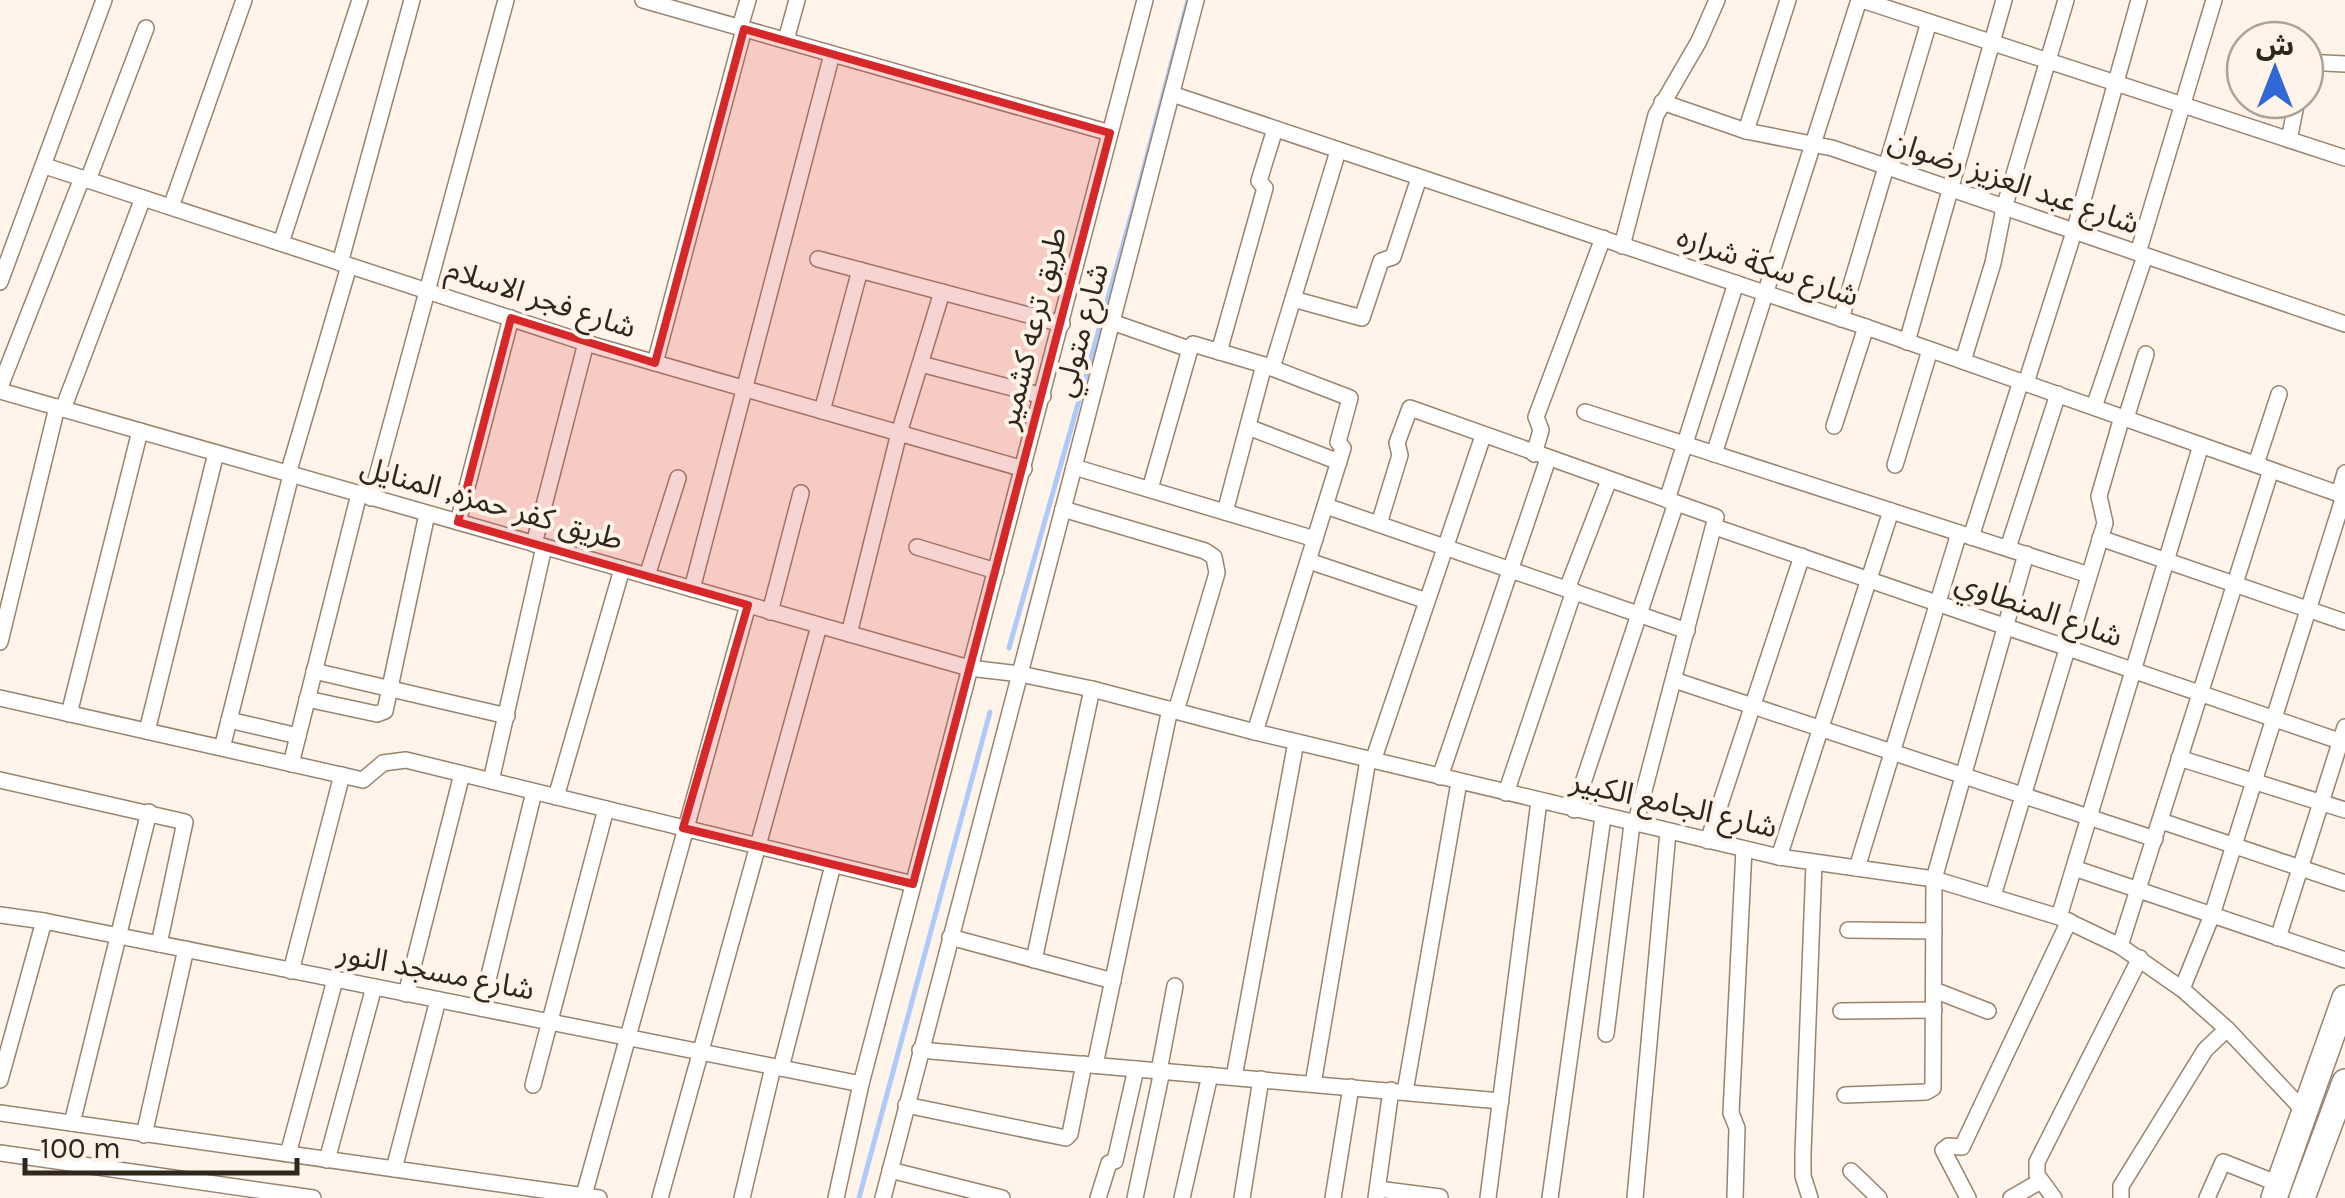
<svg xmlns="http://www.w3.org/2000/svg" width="2345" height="1198" font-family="Karla,'Noto Sans Arabic',sans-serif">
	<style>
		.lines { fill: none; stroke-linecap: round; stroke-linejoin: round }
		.stream { stroke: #afc9fb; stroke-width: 5 }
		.street-casing { stroke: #99836d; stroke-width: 18 }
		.primary-casing { stroke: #99836d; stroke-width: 28 }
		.street { stroke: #fff; stroke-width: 15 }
		.primary { stroke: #fff; stroke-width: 25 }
		.marked { fill: #d62828; fill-opacity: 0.2; stroke: #d62828; stroke-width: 8; stroke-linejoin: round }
		.labels { text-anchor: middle; stroke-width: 8; stroke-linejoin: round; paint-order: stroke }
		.street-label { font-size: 30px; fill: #2f261d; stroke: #fef4ea }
	</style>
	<rect width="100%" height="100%" fill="#fef4ea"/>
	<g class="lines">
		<!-- stream -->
		<g class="stream">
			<path d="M1009,648L1133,209L1188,0"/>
			<path d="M859,1198L990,712"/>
		</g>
		<!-- street casing -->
		<g class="street-casing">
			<g id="street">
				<path d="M643,0L1110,133"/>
				<path d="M1862,0L2345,158"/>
				<path d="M740,27L748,0"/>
				<path d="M786,40L797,0"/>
				<path d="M2305,62L2345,64"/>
				<path d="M1172,94L1866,327L2345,496"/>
				<path d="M1662,102L1746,131L1832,148L2345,324"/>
				<path d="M1746,131L1788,0"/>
				<path d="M2289,140L2297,100"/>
				<path d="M45,166L586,343L1024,469"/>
				<path d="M88,180L146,28"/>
				<path d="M171,207L244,0"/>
				<path d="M281,243L360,0"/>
				<path d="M1622,246L1656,115L1699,41L1717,0"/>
				<path d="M2138,253L2214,0"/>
				<path d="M818,259L1062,324"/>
				<path d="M340,263L412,0"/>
				<path d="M0,282L104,0"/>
				<path d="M1293,299L1362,318L1381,261L1393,257L1419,178"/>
				<path d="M1841,319L1929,22"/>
				<path d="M1112,322L1189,349L1193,344L1264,365L1350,398L1338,442L1343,448L1255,732"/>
				<path d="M1907,342L2004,0"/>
				<path d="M1219,352L1265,188L1259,181L1275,129"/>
				<path d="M1963,361L1993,263L2004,208L2066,0"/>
				<path d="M655,363L744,29"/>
				<path d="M921,364L1043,396"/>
				<path d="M1272,368L1338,151"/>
				<path d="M2026,383L2074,232L2139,0"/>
				<path d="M0,387L82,178"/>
				<path d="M0,391L969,668L1020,674L1092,689L1255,732L1779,857L1934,879L2059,917L2120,946L2182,989L2227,1029L2305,1112"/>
				<path d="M2094,407L2145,256"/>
				<path d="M63,409L143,198"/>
				<path d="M822,411L860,270"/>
				<path d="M1585,412L2089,575"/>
				<path d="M2126,418L2146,354"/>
				<path d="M1834,426L1866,327"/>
				<path d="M1248,427L1339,462"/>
				<path d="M1534,454L1541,430L1536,417L1603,238"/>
				<path d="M1714,454L1859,0"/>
				<path d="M2256,464L2279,394"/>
				<path d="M1895,465L1930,350"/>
				<path d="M1074,467L1315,539"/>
				<path d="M288,474L349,266"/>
				<path d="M1150,489L1190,349"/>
				<path d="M2339,494L2345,473"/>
				<path d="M371,498L506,0"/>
				<path d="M1667,500L1736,283"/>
				<path d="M1326,506L1687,631"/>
				<path d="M1063,509L1205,551L1214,557L1217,573L1176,711"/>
				<path d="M1225,512L1264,365"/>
				<path d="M458,522L511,318"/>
				<path d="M1379,524L1400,455L1397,443L1410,408L1716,517L1635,825"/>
				<path d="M1715,527L2345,743"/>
				<path d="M1971,537L2021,381"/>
				<path d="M2100,538L2345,622"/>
				<path d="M534,544L586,343"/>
				<path d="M917,547L996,571"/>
				<path d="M2008,548L2058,394"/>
				<path d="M1309,561L1427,601"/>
				<path d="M647,576L678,478"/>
				<path d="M692,589L832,54"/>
				<path d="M1567,589L1609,480"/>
				<path d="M770,612L801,493"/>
				<path d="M849,634L899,433L942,292"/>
				<path d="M0,642L57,407"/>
				<path d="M314,671L507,716"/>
				<path d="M1674,680L2155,839"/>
				<path d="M0,698L363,780L383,763L406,760L913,884"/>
				<path d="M307,699L377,714L385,711L427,514"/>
				<path d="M69,714L140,431"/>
				<path d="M229,720L298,736"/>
				<path d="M147,731L216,453"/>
				<path d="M222,748L291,475"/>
				<path d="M2179,758L2345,810"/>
				<path d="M1373,761L1483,436"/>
				<path d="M291,764L359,494"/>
				<path d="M1440,777L1548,459"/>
				<path d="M0,780L185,822L159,944"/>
				<path d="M491,781L544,547"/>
				<path d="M1506,793L1574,591"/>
				<path d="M556,797L622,569"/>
				<path d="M1574,810L1676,503"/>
				<path d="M2161,821L2345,883"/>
				<path d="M1708,841L1802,556"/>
				<path d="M1779,857L1891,511"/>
				<path d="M1857,868L1959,533"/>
				<path d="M2074,868L2345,960"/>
				<path d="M1993,896L2105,523L2099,496L2122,417"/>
				<path d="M0,915L44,921L861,1084"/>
				<path d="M2059,917L2201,445"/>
				<path d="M1848,930L1934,931"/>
				<path d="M950,937L1113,981"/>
				<path d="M2278,938L2345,727"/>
				<path d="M2120,946L2271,470"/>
				<path d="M1034,960L1092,689"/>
				<path d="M291,971L342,775"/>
				<path d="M2182,989L2212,915L2344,496"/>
				<path d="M1934,990L1988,1011"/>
				<path d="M406,994L462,774"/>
				<path d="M481,1008L534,792"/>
				<path d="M1841,1011L1934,1010"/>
				<path d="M1606,1034L1632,824"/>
				<path d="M920,1050L1501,1101"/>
				<path d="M1095,1065L1170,709"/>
				<path d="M781,1068L833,865"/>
				<path d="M1159,1071L1175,986"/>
				<path d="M1234,1077L1296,742"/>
				<path d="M0,1080L44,921"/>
				<path d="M1313,1084L1368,760"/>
				<path d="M533,1085L606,809"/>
				<path d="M1405,1092L1459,782"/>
				<path d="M1845,1095L1926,1092L1933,1088L1934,879L2026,554"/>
				<path d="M906,1105L1066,1138L1070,1134L1084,1064"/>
				<path d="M0,1113L599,1198"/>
				<path d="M72,1123L149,812"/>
				<path d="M144,1135L186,949"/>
				<path d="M0,1153L313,1198"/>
				<path d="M288,1154L335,980"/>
				<path d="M327,1160L374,987"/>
				<path d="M394,1169L438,1000"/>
				<path d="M890,1170L1002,1198"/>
				<path d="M1851,1171L1879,1198"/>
				<path d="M1378,1189L1440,1197"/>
				<path d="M584,1195L748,605"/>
				<path d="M660,1198L819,626"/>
				<path d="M742,1198L773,1067"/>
				<path d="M836,1198L861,1084L1145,0"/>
				<path d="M883,1198L1196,0"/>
				<path d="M1098,1198L1109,1163L1115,1161L1136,1069"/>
				<path d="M1135,1198L1162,1071"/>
				<path d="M1182,1198L1210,1075"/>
				<path d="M1242,1198L1261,1079"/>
				<path d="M1333,1198L1351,1087"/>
				<path d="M1376,1198L1391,1090"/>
				<path d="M1488,1198L1539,801"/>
				<path d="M1550,1198L1603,817"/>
				<path d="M1635,1198L1668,832"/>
				<path d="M1735,1198L1737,1128L1731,1113L1744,849"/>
				<path d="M1810,1198L1803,1176V1153L1814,863"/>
				<path d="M1968,1198L1943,1150L1948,1146L1962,1147L2069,921"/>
				<path d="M2011,1198L2041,1181"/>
				<path d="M2054,1198L2037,1175V1162L2140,958"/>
				<path d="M2121,1198V1186L2205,1050L2227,1029"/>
				<path d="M2207,1198L2223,1162L2279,1184"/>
			</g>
		</g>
		<!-- primary casing -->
		<g class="primary-casing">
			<g id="primary">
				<path d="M2274,1198L2345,998"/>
				<path d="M2302,1198L2345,1082"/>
			</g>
		</g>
		<!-- street -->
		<use href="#street" class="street"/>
		<!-- primary -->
		<use href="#primary" class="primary"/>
	</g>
	<!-- marked area -->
	<path class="marked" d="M744,29L1110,133L913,884L683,828L748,605L458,522L511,318L655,363Z"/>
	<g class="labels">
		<!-- street labels -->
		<g class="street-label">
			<text transform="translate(2014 182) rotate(19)" y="10">شارع عبد العزيز رضوان</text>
			<text transform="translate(1768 266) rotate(19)" y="10">شارع سكة شراره</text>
			<text transform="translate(541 298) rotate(18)" y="10">شارع فجر الاسلام</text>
			<text transform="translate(1032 328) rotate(-76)" y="10">طريق ترعه كشمير</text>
			<text transform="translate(1081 330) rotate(-75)" y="10">شارع متولي</text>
			<text transform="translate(492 503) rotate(16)" y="10">طريق كفر حمزه, المنايل</text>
			<text transform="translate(2039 609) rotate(19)" y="10">شارع المنطاوي</text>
			<text transform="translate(1674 804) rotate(13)" y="10">شارع الجامع الكبير</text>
			<text transform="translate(436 971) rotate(11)" y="10">شارع مسجد النور</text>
		</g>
	</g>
	<!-- north arrow -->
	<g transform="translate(2275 70)"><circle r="48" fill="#fef4ea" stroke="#aba298" stroke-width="2.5"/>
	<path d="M0-8L18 38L0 25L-18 38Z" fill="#3267d6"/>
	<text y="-15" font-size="28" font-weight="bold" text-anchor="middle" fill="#2f261d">ش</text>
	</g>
	<!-- scale -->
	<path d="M25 1158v15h272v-15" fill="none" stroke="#2f261d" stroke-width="5"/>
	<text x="40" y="1158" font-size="30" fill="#2f261d" stroke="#fef4ea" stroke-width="8" paint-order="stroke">100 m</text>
</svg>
